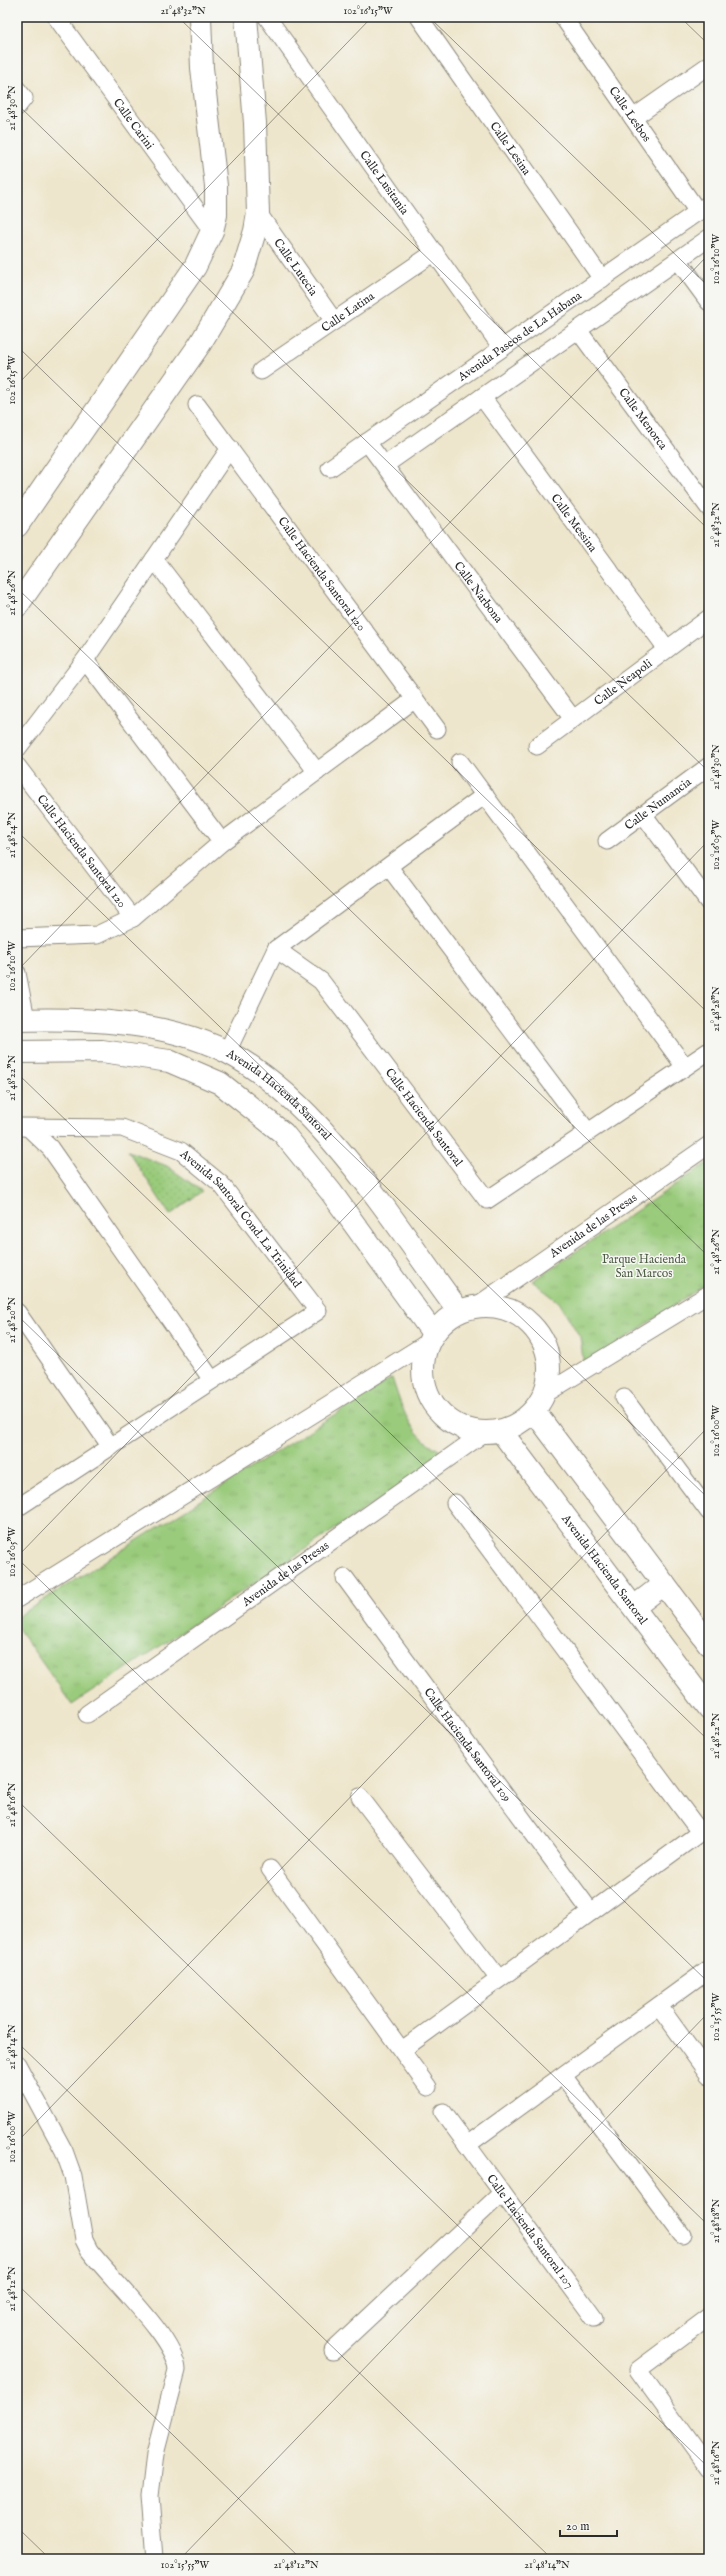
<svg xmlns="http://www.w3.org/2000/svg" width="726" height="2576" font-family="'IM FELL English',serif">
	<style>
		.grass { fill: url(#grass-dots); stroke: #627b53 }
		.park { fill: url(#park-tufts); stroke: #627b53 }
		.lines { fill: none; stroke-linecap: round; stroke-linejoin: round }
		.street-casing { stroke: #8c887c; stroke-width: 19 }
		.secondary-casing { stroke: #8c887c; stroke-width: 24 }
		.street { stroke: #fff; stroke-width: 17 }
		.secondary { stroke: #fff; stroke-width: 22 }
		.ticks { fill: none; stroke: #2b2b2b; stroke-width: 1; stroke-opacity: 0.45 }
		.labels { text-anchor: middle; stroke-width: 3; stroke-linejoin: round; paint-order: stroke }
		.street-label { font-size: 12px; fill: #2b2b2b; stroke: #f6f6f2 }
		.park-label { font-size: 12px; fill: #4c5b43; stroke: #f6f6f2 }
		.neatline { fill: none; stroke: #2b2b2b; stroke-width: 1.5 }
		.ticks-label { font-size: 10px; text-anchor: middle; fill: #2b2b2b }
	</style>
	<defs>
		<pattern id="grass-dots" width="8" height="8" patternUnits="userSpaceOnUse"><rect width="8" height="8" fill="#9acb7b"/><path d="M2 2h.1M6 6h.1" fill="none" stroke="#85ae6a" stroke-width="1.8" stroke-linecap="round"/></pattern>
		<pattern id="park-tufts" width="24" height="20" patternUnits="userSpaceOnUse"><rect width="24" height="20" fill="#9acb7b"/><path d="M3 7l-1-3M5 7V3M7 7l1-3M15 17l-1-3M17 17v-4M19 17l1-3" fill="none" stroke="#85ae6a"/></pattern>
	</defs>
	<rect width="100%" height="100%" fill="#f6f6f2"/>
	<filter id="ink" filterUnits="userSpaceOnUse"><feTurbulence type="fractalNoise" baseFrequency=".025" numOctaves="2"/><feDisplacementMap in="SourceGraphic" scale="8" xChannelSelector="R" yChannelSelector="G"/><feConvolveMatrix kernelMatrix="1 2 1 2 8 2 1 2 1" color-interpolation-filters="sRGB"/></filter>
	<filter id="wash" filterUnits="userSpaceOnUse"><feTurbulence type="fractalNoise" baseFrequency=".012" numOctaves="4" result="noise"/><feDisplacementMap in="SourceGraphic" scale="16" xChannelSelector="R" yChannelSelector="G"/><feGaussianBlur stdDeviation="0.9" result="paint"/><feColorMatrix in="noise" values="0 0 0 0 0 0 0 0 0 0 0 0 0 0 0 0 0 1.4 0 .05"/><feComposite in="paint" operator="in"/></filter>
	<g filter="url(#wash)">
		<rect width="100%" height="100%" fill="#eee6cc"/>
		<!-- grass -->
		<path class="grass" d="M128,1151L167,1166L202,1191L170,1215Z"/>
		<!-- park -->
		<g class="park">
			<path d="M709,1162V1282L584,1366L580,1337L559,1302L532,1281Z"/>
			<path d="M392,1378C402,1408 409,1434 439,1450L440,1459L72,1705L17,1627V1617Z"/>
		</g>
	</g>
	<g filter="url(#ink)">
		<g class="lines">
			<!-- street casing -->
			<g class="street-casing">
				<g id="street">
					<path id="s1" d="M56,17L212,231"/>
					<path id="s2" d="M267,17L502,348"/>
					<path id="s3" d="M419,17L602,279"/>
					<path id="s4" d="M563,17L698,212"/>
					<path d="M17,89L24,98L17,107"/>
					<path d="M633,118L709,65"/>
					<path id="s5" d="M258,213L334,321"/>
					<path d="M678,260L709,302"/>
					<path id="s6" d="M578,330L709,508"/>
					<path id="s7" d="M261,371L435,252"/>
					<path id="s8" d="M482,397L667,649"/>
					<path id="s9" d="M197,405L437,729"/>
					<path id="s10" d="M367,442L573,719"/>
					<path d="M385,465L709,238"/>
					<path id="s11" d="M330,468L709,204"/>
					<path d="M154,559L317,772"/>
					<path d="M85,660L222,842"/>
					<path id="s12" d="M537,746L709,618"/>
					<path d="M17,749L85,660L230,448"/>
					<path d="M460,762L685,1067"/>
					<path id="s13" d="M17,766L133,918"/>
					<path d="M643,814L709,903"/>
					<path id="s14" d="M607,841L709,766"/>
					<path d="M389,867L588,1132"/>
					<path d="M17,938L97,935L133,918L222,842L415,699"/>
					<path id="s15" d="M276,949L321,981L487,1200L709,1051"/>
					<path d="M17,973L26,1019"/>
					<path d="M227,1052L276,949L485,795"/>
					<path id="s16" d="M17,1127L122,1128L181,1151L221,1184L318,1311L17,1508"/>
					<path d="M29,1128L50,1148L212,1380"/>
					<path id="s17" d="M478,1305L709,1145"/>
					<path d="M17,1312L111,1447"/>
					<path d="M545,1394L709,1294"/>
					<path d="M624,1398L709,1512"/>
					<path d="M455,1503L700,1832"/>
					<path id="s18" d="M345,1578L591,1912"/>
					<path d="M17,1599L427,1343"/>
					<path id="s19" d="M87,1714L484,1433"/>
					<path d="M360,1797L499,1979"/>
					<path d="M270,1869L428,2087"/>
					<path d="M659,2006L709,2075"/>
					<path d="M402,2050L709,1826"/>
					<path d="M17,2064L64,2151L73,2176L84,2240L89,2250C110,2278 175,2338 177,2370L155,2454L150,2496L155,2559"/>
					<path d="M564,2077L682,2235"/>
					<path id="s20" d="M443,2112L594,2318"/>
					<path d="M467,2145L709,1969"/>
					<path d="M709,2317L638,2370L709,2468"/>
					<path d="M333,2351L502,2193"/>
				</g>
			</g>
			<!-- secondary casing -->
			<g class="secondary-casing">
				<g id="secondary">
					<path d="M17,526L195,267L212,231L216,215V186L202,68L200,17"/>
					<path d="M17,606L200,344L243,271L255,231L258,213L255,123L246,17"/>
					<path id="s21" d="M17,1020C84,1018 167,1021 227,1052C321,1101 396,1227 459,1311"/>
					<path d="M17,1052L102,1051L169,1061L220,1083L283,1133L331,1192L433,1333"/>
					<circle cx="486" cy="1369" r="63"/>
					<path d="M534,1411L709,1644"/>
					<path id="s22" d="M501,1431L709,1708"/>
					<path d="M634,1607L664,1584"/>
				</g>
			</g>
			<!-- street -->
			<use href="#street" class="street"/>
			<!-- secondary -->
			<use href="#secondary" class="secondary"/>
		</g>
	</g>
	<!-- ticks -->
	<path class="ticks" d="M178,17L709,530M429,17L709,287M680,17L709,45M17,104L709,772M17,346L709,1014M17,385L372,17M17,588L709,1257M17,831L709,1499M17,971L709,254M17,1073L709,1741M17,1315L709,1983M17,1557L709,840M17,1558L709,2226M17,1800L709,2468M17,2042L552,2559M17,2142L709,1426M17,2284L301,2559M17,2527L50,2559M180,2559L709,2012"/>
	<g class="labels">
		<!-- street labels -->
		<g class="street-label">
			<text dy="4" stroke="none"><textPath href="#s4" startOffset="118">Calle Lesbos</textPath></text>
			<text dy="4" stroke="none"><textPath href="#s1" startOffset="132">Calle Carini</textPath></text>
			<text dy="4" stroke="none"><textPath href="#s3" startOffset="160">Calle Lesina</textPath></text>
			<text dy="4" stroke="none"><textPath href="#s2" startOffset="203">Calle Lusitania</textPath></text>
			<text dy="4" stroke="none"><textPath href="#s5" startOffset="66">Calle Lutecia</textPath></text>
			<text dy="4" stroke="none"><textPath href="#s7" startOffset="105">Calle Latina</textPath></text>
			<text dy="4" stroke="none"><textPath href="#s11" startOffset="231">Avenida Paseos de La Habana</textPath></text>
			<text dy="4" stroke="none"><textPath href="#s6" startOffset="110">Calle Menorca</textPath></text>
			<text dy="4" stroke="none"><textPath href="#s8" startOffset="156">Calle Messina</textPath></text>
			<text dy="4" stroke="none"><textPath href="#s9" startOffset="210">Calle Hacienda Santoral 120</textPath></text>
			<text dy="4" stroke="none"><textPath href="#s10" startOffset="187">Calle Narbona</textPath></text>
			<text dy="4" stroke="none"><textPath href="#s12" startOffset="107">Calle Neapoli</textPath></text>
			<text dy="4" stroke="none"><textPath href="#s14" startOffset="63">Calle Numancia</textPath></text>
			<text dy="4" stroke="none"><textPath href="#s13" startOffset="107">Calle Hacienda Santoral 120</textPath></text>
			<text dy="4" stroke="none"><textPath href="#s21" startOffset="282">Avenida Hacienda Santoral</textPath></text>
			<text dy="4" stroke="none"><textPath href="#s15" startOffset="226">Calle Hacienda Santoral</textPath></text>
			<text dy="4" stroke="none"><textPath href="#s16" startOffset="259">Avenida Santoral Cond. La Trinidad</textPath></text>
			<text dy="4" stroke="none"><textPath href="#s17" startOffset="140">Avenida de las Presas</textPath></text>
			<text dy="4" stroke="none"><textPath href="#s22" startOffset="173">Avenida Hacienda Santoral</textPath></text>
			<text dy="4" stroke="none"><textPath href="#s19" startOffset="243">Avenida de las Presas</textPath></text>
			<text dy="4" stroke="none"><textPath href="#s18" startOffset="207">Calle Hacienda Santoral 109</textPath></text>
			<text dy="4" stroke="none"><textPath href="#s20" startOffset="148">Calle Hacienda Santoral 107</textPath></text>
		</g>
		<!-- park labels -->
		<g class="park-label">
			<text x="644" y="1263">Parque Hacienda<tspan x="644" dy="14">San Marcos</tspan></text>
		</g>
	</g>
	<!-- margin -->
	<rect width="726" height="2576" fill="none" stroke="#f6f6f2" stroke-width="44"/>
	<!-- scale -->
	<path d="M560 2530v6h57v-6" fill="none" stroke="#2b2b2b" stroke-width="2"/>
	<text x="566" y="2530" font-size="12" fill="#2b2b2b" stroke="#f6f6f2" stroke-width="3" paint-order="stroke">20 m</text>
	<rect x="22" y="22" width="682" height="2532" class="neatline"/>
	<g class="ticks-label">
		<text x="183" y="14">21°48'32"N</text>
		<text x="368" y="14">102°16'15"W</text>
		<text transform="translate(11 108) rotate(-90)" y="4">21°48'30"N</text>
		<text transform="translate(715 259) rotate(-90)" y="4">102°16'10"W</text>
		<text transform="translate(11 380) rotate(-90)" y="4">102°16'15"W</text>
		<text transform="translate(715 525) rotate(-90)" y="4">21°48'32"N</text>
		<text transform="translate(11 593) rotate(-90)" y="4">21°48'26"N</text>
		<text transform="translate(715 767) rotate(-90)" y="4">21°48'30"N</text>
		<text transform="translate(11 835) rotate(-90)" y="4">21°48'24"N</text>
		<text transform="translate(715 845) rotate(-90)" y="4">102°16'05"W</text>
		<text transform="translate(11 966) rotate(-90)" y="4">102°16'10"W</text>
		<text transform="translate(715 1009) rotate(-90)" y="4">21°48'28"N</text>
		<text transform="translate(11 1078) rotate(-90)" y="4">21°48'22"N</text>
		<text transform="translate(715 1252) rotate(-90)" y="4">21°48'26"N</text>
		<text transform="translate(11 1320) rotate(-90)" y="4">21°48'20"N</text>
		<text transform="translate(715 1431) rotate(-90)" y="4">102°16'00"W</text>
		<text transform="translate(11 1552) rotate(-90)" y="4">102°16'05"W</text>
		<text transform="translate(715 1736) rotate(-90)" y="4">21°48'22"N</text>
		<text transform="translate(11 1805) rotate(-90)" y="4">21°48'16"N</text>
		<text transform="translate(715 2017) rotate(-90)" y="4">102°15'55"W</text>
		<text transform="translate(11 2047) rotate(-90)" y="4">21°48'14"N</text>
		<text transform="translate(11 2137) rotate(-90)" y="4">102°16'00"W</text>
		<text transform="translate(715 2221) rotate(-90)" y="4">21°48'18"N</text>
		<text transform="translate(11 2289) rotate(-90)" y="4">21°48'12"N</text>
		<text transform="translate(715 2463) rotate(-90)" y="4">21°48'16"N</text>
		<text x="185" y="2568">102°15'55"W</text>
		<text x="296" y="2568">21°48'12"N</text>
		<text x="547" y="2568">21°48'14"N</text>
	</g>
</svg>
